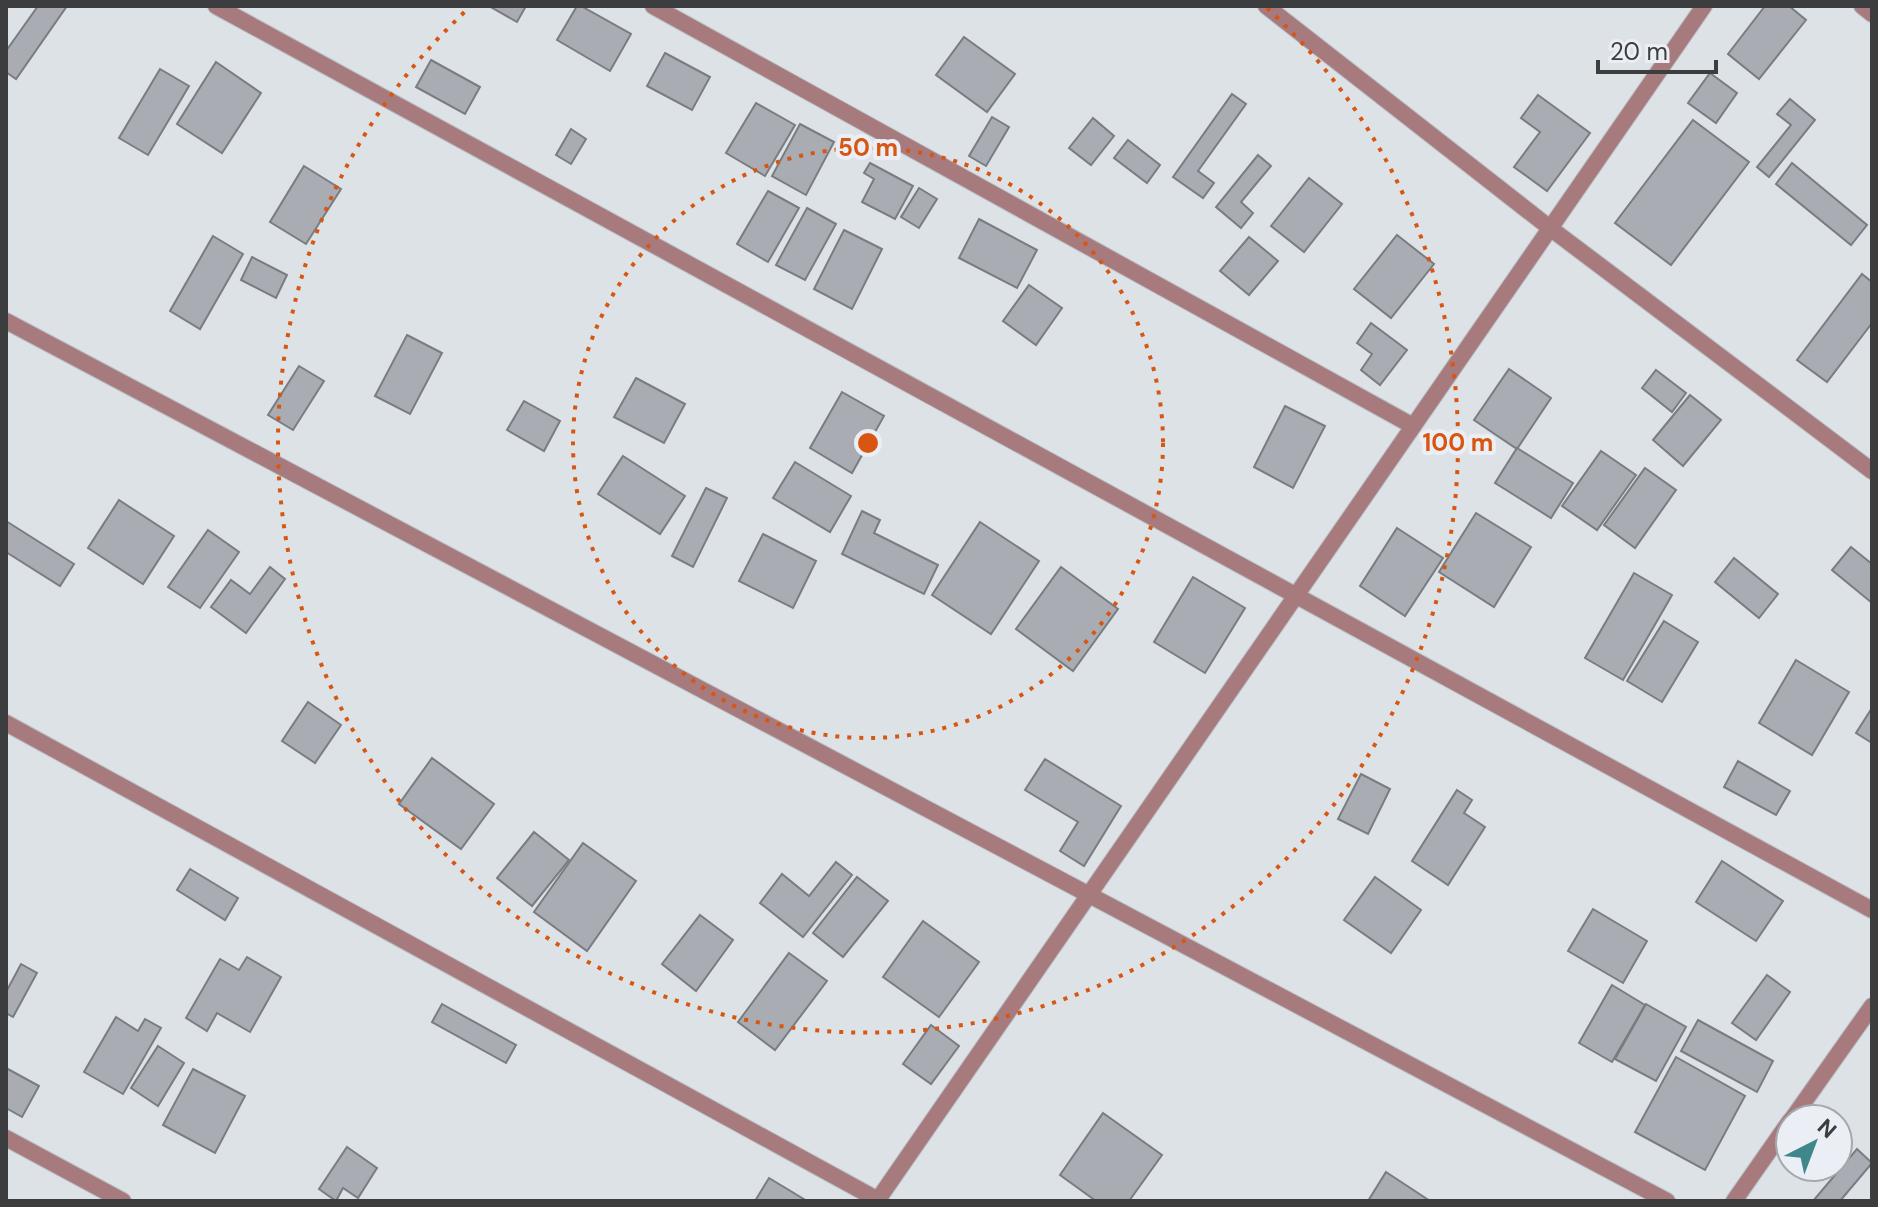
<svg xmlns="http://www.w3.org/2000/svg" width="1878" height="1207" font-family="'DM Sans',sans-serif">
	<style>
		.building { fill: #a9adb3; stroke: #797d82; stroke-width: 2 }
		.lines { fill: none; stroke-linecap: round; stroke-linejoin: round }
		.minor-casing { stroke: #b9bec2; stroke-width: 18 }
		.minor { stroke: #a77a7d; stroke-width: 16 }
		.ring { fill: none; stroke: #d75611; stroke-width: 4; stroke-dasharray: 4 8 }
		.centre { fill: #d75611; stroke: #ebeff5; stroke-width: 4 }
		.ring-label { font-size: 24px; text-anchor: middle; font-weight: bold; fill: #d75611; stroke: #ebeff5; stroke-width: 8; stroke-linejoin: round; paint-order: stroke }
	</style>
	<rect width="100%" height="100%" fill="#dde2e7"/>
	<!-- building -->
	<g class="building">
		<path d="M38,6H67L16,79L6,72V51Z"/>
		<path d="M489,6H526L517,22Z"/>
		<path d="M577,6H581L631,34L610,71L557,40Z"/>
		<path d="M1765,6H1789L1806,20L1759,79L1728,54Z"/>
		<path d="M964,37L1015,74L987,112L936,75Z"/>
		<path d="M665,53L710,77L692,110L647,86Z"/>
		<path d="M431,60L480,87L465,114L416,87Z"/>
		<path d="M216,62L261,93L222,153L177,124Z"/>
		<path d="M160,69L189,86L148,155L119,138Z"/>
		<path d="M1710,73L1737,93L1716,123L1688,103Z"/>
		<path d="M1232,94L1246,104L1198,171L1214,183L1203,198L1173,177Z"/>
		<path d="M1538,95L1590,133L1547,191L1514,167L1540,132L1521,118Z"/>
		<path d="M1790,99L1815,120L1769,177L1757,167L1791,125L1777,114Z"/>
		<path d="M756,103L795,125L765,176L726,153Z"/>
		<path d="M992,117L1009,127L986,166L969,156Z"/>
		<path d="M1093,118L1114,136L1091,165L1069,148Z"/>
		<path d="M1693,120L1749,162L1671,265L1615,223Z"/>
		<path d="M800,124L834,142L806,195L772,176Z"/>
		<path d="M571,129L586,139L571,164L556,155Z"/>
		<path d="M1128,140L1160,165L1147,183L1114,158Z"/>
		<path d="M1258,155L1271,166L1241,202L1253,213L1241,228L1216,207Z"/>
		<path d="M870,163L913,186L895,219L862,202L874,179L864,173Z"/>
		<path d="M1792,163L1867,225L1851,245L1776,184Z"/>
		<path d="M304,166L341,189L306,244L270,222Z"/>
		<path d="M1309,178L1342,204L1304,252L1271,226Z"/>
		<path d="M919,188L937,199L919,228L901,217Z"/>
		<path d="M768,191L799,208L768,262L737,244Z"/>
		<path d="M807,208L836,224L805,280L776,265Z"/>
		<path d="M979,219L1037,250L1017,288L959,258Z"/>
		<path d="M844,230L882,249L852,309L814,289Z"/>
		<path d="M1397,235L1434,264L1391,318L1354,289Z"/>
		<path d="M213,236L243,254L200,329L170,311Z"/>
		<path d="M1249,237L1278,261L1249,295L1220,271Z"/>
		<path d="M252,257L287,275L276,298L241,280Z"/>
		<path d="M1862,274L1872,282V323L1827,382L1797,360Z"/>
		<path d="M1029,285L1062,308L1036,345L1003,321Z"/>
		<path d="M1371,323L1407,350L1380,385L1361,370L1372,354L1357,343Z"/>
		<path d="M407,335L442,353L410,414L375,396Z"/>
		<path d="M299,366L324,381L293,430L268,415Z"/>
		<path d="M1509,369L1551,398L1517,449L1474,420Z"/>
		<path d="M1656,370L1686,393L1672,412L1642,388Z"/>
		<path d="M636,378L685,404L664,443L614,417Z"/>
		<path d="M842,392L884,416L852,473L810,448Z"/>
		<path d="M1690,395L1721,420L1683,466L1653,440Z"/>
		<path d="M524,401L560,421L544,451L507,430Z"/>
		<path d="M1285,406L1325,426L1293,488L1254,467Z"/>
		<path d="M1517,448L1573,483L1551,518L1495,483Z"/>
		<path d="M1601,451L1636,475L1597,530L1562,506Z"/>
		<path d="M623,456L685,496L660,534L598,494Z"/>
		<path d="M795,462L851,496L830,532L773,498Z"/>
		<path d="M1645,468L1676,490L1635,548L1604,525Z"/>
		<path d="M706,488L727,498L693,567L672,556Z"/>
		<path d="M119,500L174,536L143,584L88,548Z"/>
		<path d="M862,511L880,520L874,533L938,565L924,594L842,554Z"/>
		<path d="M1476,513L1531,547L1494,607L1439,572Z"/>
		<path d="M6,521L74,564L60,586L6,552Z"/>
		<path d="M980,522L1039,561L991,634L932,595Z"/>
		<path d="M1397,528L1443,558L1405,616L1360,586Z"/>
		<path d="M208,530L239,552L200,608L168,587Z"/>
		<path d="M763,534L816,561L793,608L739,581Z"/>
		<path d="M1851,547L1872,564V603L1832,570Z"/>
		<path d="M1734,558L1778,594L1759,618L1715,582Z"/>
		<path d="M270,567L285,579L246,633L211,607L231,580L250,594Z"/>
		<path d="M1061,567L1118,609L1073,671L1016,629Z"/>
		<path d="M1634,573L1672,595L1623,680L1585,658Z"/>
		<path d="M1193,577L1245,608L1205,673L1154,642Z"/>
		<path d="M1664,621L1698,642L1662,702L1627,681Z"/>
		<path d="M1796,660L1849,692L1812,755L1759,723Z"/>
		<path d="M308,702L341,725L315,763L282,741Z"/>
		<path d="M1872,708V743L1856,733Z"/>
		<path d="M432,758L494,804L461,849L399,804Z"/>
		<path d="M1045,759L1121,806L1084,866L1060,851L1078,822L1025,790Z"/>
		<path d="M1738,761L1790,791L1776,815L1724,787Z"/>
		<path d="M1361,774L1390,789L1368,834L1338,819Z"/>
		<path d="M1457,790L1472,800L1464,813L1485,827L1448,885L1412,861Z"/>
		<path d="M534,832L569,860L532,906L497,878Z"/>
		<path d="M583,843L636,881L587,951L534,912Z"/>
		<path d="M1722,861L1783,901L1756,941L1696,902Z"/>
		<path d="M836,862L852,875L803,937L760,903L782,874L809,896Z"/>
		<path d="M190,869L238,898L225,920L177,890Z"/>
		<path d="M857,877L888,901L843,957L813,933Z"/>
		<path d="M1375,877L1421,910L1391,953L1344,920Z"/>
		<path d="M1593,909L1647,941L1623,983L1568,951Z"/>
		<path d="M700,915L733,940L696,991L662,964Z"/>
		<path d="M923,921L979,962L939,1017L883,977Z"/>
		<path d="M789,953L827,981L775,1050L738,1022Z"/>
		<path d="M247,957L281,977L250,1032L217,1013L207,1031L186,1018L220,959L239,970Z"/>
		<path d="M21,964L37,973L13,1017L6,1013V992Z"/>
		<path d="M1767,975L1790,992L1756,1040L1732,1023Z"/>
		<path d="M1612,985L1645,1005L1612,1062L1579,1043Z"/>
		<path d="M442,1004L516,1045L506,1063L432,1022Z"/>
		<path d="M1646,1004L1686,1027L1656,1081L1615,1059Z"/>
		<path d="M116,1017L138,1031L145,1019L161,1028L123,1094L84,1072Z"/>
		<path d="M1698,1020L1773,1061L1757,1092L1681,1051Z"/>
		<path d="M931,1025L959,1046L931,1084L903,1064Z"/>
		<path d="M158,1046L184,1063L158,1106L131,1088Z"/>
		<path d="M1676,1057L1745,1096L1705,1170L1635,1132Z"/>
		<path d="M6,1068L39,1086L22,1117L6,1108Z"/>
		<path d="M193,1069L245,1096L215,1153L163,1125Z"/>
		<path d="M1103,1113L1162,1155L1129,1201H1096L1060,1175Z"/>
		<path d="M347,1147L377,1168L358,1198L343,1188L336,1201L319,1189Z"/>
		<path d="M1857,1149L1872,1163L1840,1201H1813Z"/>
		<path d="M1386,1172L1430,1201H1368Z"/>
		<path d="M769,1178L807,1201H755Z"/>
	</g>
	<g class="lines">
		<!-- minor casing -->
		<g class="minor-casing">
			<g id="minor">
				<path d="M216,6L1872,910"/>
				<path d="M653,6L1413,426"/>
				<path d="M1266,6L1550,228L1872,471"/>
				<path d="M1862,6L1872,14"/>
				<path d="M6,321L1667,1201"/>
				<path d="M6,723L880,1201"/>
				<path d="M1792,1119L1872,1006"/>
				<path d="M6,1138L123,1201"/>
				<path d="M877,1201L1704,6"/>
				<path d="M1734,1201L1790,1121"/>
			</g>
		</g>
		<!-- minor -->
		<use href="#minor" class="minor"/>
	</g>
	<!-- distance rings -->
	<g class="ring">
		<circle cx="868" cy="443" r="295"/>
		<path d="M1267 8A590 590 0 1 1 469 8"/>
	</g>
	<circle cx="868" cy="443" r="12" class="centre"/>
	<g class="ring-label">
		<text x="868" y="156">50 m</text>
		<text x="1458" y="451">100 m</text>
	</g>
	<!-- border -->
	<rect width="1878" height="1207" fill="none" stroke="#3b3d3f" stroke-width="16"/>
	<!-- north arrow -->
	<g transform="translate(1814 1143) rotate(42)"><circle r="38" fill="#ebeff5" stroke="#a5a8ac" stroke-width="2"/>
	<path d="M0-6L14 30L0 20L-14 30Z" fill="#3f878b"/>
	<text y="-12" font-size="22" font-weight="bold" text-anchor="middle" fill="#3b3d3f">N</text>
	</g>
	<!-- scale -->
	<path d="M1598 60v12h118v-12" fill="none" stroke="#3b3d3f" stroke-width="4"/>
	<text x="1610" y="60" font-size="24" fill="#3b3d3f" stroke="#ebeff5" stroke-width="6" paint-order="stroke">20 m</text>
</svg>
